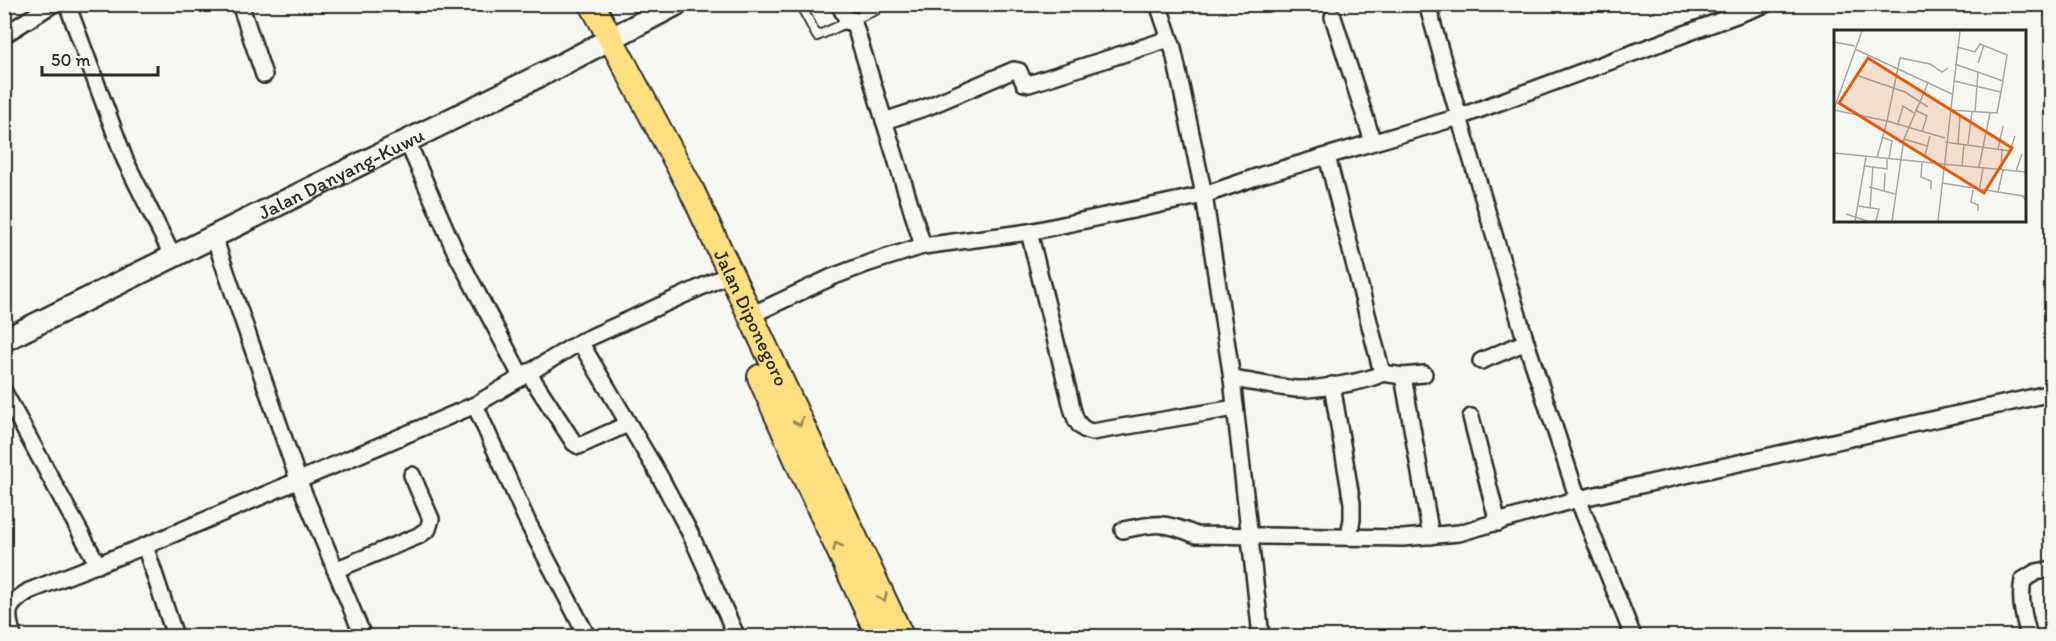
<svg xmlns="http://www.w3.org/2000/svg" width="2056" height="641" font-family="Itim,sans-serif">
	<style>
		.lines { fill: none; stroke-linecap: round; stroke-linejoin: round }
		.lane-casing { stroke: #2b2b2b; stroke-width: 12 }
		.street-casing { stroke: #2b2b2b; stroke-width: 20 }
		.secondary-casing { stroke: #2b2b2b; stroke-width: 26 }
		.primary-casing { stroke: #2b2b2b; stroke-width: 28 }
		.lane { stroke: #f6f6f2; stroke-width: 8 }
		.street { stroke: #f6f6f2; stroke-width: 15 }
		.secondary { stroke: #f6f6f2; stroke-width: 21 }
		.primary { stroke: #fce080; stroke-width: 24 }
		.oneway { stroke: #948656 }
		.labels { text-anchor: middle; stroke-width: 4.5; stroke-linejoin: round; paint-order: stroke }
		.street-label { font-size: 20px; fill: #2b2b2b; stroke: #f6f6f2 }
		.inset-road { fill: none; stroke: #a5a5a2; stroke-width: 1.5 }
		.view { fill: #e8590c; fill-opacity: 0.15; stroke: #e8590c; stroke-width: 3 }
		.inset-edge { fill: none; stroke: #2b2b2b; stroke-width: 3 }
	</style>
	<rect width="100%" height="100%" fill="#f6f6f2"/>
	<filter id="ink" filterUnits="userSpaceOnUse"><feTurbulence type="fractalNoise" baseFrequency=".0167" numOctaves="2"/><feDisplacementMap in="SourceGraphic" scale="12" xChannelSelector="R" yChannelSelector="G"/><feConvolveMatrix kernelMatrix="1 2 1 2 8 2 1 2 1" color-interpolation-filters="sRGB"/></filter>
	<g filter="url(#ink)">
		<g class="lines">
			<!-- lane casing -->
			<g class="lane-casing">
				<g id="lane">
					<path d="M800,4L817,36L864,15L859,4"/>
					<path d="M864,15L876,10"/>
				</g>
			</g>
			<!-- street casing -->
			<g class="street-casing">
				<g id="street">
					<path d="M67,4L125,160L173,257"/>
					<path d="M240,4L264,75"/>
					<path d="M839,4L848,22"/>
					<path d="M1158,4L1173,48L1204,195L1232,379L1261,636"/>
					<path d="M1333,17L1373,142"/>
					<path d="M853,20L923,246"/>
					<path d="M4,35L53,4"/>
					<path d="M884,121L927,107L1014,70L1019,71L1024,83L1029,84L1169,39"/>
					<path d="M407,141L456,253L521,376"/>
					<path d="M1029,232L1069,395C1073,410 1074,429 1092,432L1235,408"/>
					<path d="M214,237L299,482L363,636"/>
					<path d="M749,316L832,277L869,263L923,246L1029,232L1204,195L1262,175L1459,117L1427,4"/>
					<path d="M580,342L659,475L690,533L736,635"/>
					<path d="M1481,361L1526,342"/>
					<path d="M528,372L574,443L579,446L628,424"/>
					<path d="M1382,373L1403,376L1431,536"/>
					<path d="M1403,376L1424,374"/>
					<path d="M1232,379C1253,382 1275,387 1296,389C1313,390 1369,382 1382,373L1327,156"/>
					<path d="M1332,385L1352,503V519L1349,537"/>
					<path d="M4,392L98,565"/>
					<path d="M475,405L528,523L587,636"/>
					<path d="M1471,417L1498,523"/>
					<path d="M1123,530C1157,523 1163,521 1196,535L1403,538L1459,533L1578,499L2052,393"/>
					<path d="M145,546L175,636"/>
					<path d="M335,570L418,536L428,529L431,519L412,475"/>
					<path d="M13,636C5,611 7,605 29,591L145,546L475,405L580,342L730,274"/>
					<path d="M1633,636L1578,499L1526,342L1459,117L1766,4"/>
					<path d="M2029,636C2024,618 2019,600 2023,580L2036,572L2052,569"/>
				</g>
			</g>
			<!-- secondary casing -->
			<g class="secondary-casing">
				<g id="secondary">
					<path id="s1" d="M4,340L557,67L677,4"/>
				</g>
			</g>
			<!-- primary casing -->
			<g class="primary-casing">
				<g id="primary">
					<path id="s2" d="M592,4L691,189L901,636"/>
					<path d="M760,377L801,469L879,636"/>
				</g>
			</g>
			<!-- lane -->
			<use href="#lane" class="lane"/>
			<!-- street -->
			<use href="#street" class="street"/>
			<!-- secondary -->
			<use href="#secondary" class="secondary"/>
			<!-- primary -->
			<use href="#primary" class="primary"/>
		</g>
		<!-- one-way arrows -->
		<defs><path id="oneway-chevron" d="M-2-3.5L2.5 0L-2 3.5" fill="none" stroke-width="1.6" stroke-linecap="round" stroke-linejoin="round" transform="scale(1.5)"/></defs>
		<g class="oneway">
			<use href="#oneway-chevron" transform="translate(799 422) rotate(65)"/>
			<use href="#oneway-chevron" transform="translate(837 546) rotate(-115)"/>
			<use href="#oneway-chevron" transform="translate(883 598) rotate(65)"/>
		</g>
	</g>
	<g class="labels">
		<!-- street labels -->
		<g class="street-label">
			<text dy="7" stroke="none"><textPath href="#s1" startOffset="376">Jalan Danyang-Kuwu</textPath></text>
			<text dy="7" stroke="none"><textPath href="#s2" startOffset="352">Jalan Diponegoro</textPath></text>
		</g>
	</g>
	<!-- overview -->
	<g transform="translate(1834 30)">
		<rect width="192" height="192" fill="#f6f6f2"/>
		<path class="inset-road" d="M0,12L21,16M123,17L141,22L146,14L173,25L169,50M21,19L118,64M144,33L150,15M22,45L71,62L94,77M120,51L167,62L169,51L121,34M0,79L28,1M0,80L53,91L66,28L96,34L108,42L114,38M81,80L93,86L88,102M115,80L163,83L167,62M141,82L144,42M64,94L69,76L80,83M48,107L58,111L55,129M70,109L93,116M111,112L176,121L181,106M124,114L126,86M134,114L138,82M164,119L169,96M0,123L109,134M91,125L96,106M43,128L53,91L111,108M88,132L87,147L97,151V159M109,134L192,142M31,136L53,139V129M128,136L130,114M145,137L156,83M167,140L168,119M182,141L188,124M108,153L189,166L192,171M35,157L61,164M139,160L137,172L144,175V181M50,161L51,143M145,161L149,138M164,162L169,140M24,176L45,179L42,191M36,178L39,136M12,184L33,191M21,191L32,127M58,191L70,109L94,53M104,191L126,1"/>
		<path class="view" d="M34,28L178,118L150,163L5,73Z"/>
		<rect width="192" height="192" class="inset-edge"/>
	</g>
	<!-- margin -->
	<rect width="2056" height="641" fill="none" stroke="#f6f6f2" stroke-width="24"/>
	<rect x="12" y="12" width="2032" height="617" fill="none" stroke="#2b2b2b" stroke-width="2" filter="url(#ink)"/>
	<!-- scale -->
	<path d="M42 66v9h116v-9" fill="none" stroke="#2b2b2b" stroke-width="3"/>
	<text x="51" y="66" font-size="18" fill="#2b2b2b" stroke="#f6f6f2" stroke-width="4.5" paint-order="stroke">50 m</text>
</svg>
